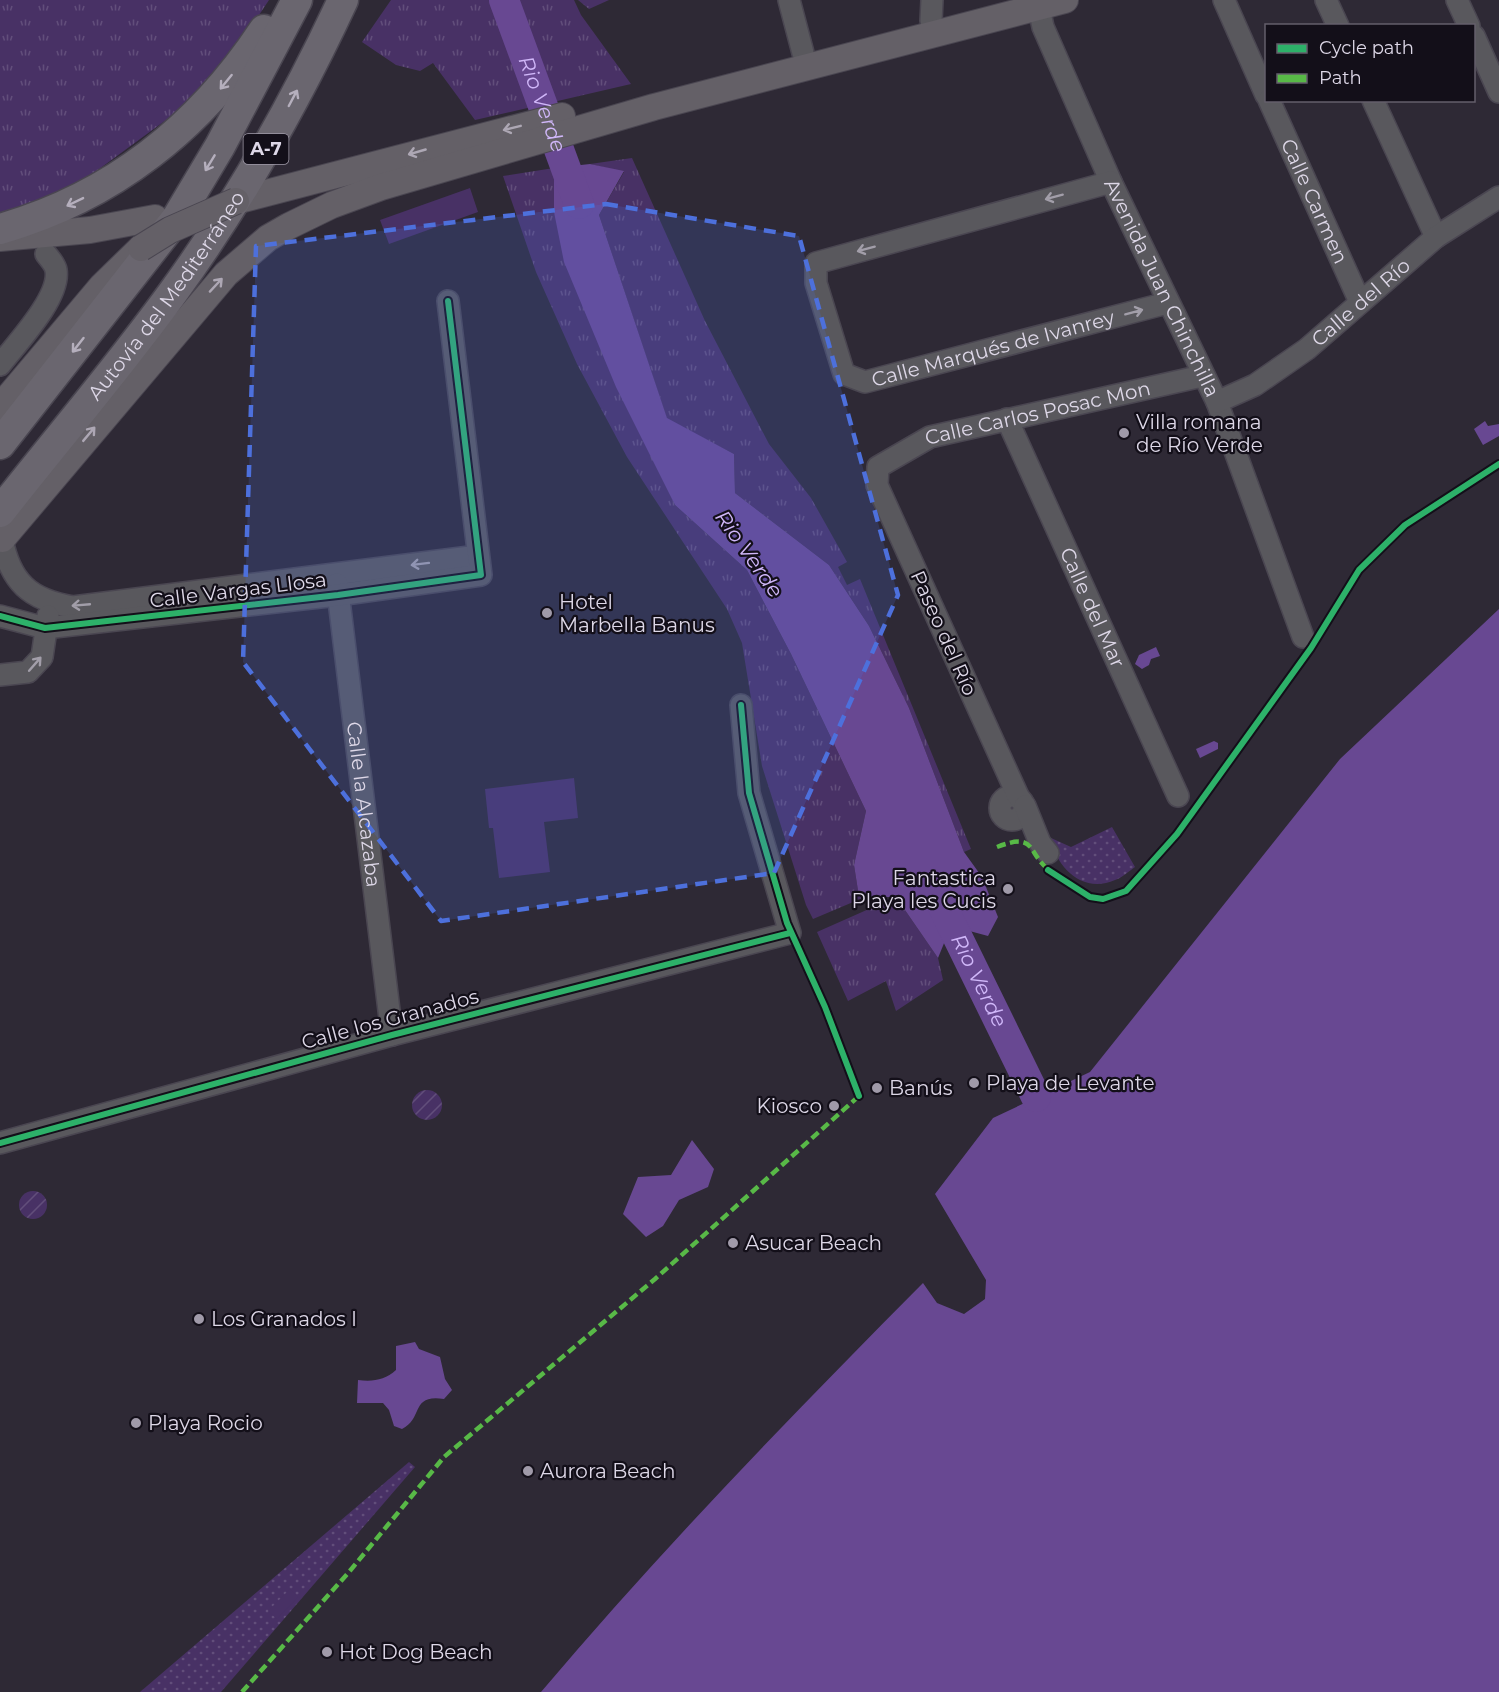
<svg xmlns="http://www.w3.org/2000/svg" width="1499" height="1692" font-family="Montserrat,sans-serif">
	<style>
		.grass { fill: url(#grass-tufts) }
		.park { fill: url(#park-dots) }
		.garden { fill: url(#garden-furrows) }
		.pitch { fill: #483165 }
		.water { fill: #684892 }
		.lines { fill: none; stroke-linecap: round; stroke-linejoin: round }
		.river { stroke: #684892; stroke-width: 30 }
		.minor-casing { stroke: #4a4651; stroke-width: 24 }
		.major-casing { stroke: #4a4651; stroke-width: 28 }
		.highway-casing { stroke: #4a4651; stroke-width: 33 }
		.minor { stroke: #59585d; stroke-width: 21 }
		.major { stroke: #646067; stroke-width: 26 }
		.highway { stroke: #6a666f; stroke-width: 30 }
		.major-bridge-casing { stroke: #4a4651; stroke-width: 28; stroke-linecap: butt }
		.major-bridge { stroke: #646067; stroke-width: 26 }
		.quiet { stroke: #58b947; stroke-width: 4.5; stroke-dasharray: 9 4.5; stroke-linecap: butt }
		.cycleway-casing { stroke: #130f19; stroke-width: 10 }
		.cycleway { stroke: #2db169; stroke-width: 6 }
		.oneway { stroke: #b5afbd }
		.oneway2 { stroke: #ada7b4 }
		.oneway3 { stroke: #a29ea9 }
		.marked { fill: #4d70dc; fill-opacity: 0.2; stroke: #4d70dc; stroke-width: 4.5; stroke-dasharray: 12 8; stroke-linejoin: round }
		.poi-dot { fill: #a09aa9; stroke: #130f19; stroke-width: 2 }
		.labels { text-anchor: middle; stroke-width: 4.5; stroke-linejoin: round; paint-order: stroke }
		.shield { fill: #130f19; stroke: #a09ba9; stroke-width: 1.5 }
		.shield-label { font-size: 18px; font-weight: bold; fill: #ddd7e7 }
		.street-label { font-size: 20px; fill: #ddd7e7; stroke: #130f19 }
		.poi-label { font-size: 20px; fill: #ddd7e7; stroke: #130f19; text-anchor: start }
		.water-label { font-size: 21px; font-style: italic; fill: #d0b7f9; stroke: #130f19 }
	</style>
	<defs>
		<pattern id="grass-tufts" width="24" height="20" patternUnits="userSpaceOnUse" patternTransform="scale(1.5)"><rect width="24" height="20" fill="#483165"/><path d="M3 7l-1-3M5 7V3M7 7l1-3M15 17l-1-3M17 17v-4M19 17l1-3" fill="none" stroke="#624e7b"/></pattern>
		<pattern id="park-dots" width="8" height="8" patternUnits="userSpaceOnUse" patternTransform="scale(1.5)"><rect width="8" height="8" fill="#483165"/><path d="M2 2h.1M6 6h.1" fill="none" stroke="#624e7b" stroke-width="1.8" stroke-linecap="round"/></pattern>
		<pattern id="garden-furrows" width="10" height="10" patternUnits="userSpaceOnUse" patternTransform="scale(1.5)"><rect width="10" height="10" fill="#483165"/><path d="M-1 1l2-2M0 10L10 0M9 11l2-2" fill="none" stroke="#624e7b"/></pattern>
	</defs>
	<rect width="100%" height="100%" fill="#2e2935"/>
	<!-- grass -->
	<g class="grass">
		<path d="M0,0H269L211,87L76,186L0,214Z"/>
		<path d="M391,0H574L581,15L631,84L475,120L433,63L420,71L396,65L362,42Z"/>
		<path d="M578,0H609L589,9Z"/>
		<path d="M632,158L705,321L769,444L811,498L847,562L838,567L847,585L860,579L971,849L964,852L909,708L869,626L829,565L735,493L734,454L667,419L599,215L624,172L590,164Z"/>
		<path d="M554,168V212L675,505L747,570L791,654L866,811L854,865L859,897H865L813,919L806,905L762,766L742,643L727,609L627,457L577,364L536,272L503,176Z"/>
		<path d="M896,897L938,958L943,980L896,1011L886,981L848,1001L817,932Z"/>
	</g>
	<!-- park -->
	<g class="park">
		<path d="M1112,827L1135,867C1129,871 1122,878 1115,880C1083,894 1056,868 1051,838L1071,847Z"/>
		<path d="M409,1462L415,1467L221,1692H140Z"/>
	</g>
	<!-- garden -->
	<g class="garden">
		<circle cx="427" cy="1105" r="15"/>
		<circle cx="33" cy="1205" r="14"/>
	</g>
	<!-- pitch -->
	<g class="pitch">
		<path d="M470,188L478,212L389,244L380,220Z"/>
		<path d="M574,778L578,818L544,822L550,872L499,878L493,828H489L485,789Z"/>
		<path d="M290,1589L298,1597L277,1619L268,1611Z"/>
	</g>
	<!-- water -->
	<g class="water">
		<path d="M590,164L624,171L599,215L667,418L734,454L735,493L829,565L869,626L909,708L964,852L982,877L998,917L988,936L951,926L938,958L896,897H859L854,865L866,811L791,654L747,570L675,505L616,387L564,262L554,212V168Z"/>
		<path d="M1485,421L1488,426L1499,424V436L1483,445L1474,429Z"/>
		<path d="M1499,609V1692H541C661,1550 792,1415 923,1283L937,1303L964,1314L985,1299L986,1280L935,1194L993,1118L1090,1072L1340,759Z"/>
		<path d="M1156,647L1160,656L1151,659L1149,665L1142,669L1135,664L1139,655Z"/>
		<path d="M1214,741L1218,743V749L1200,758L1196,749Z"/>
		<path d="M692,1140L714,1169L708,1187L679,1200L663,1226L646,1237L623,1214L638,1177L671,1175Z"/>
		<path d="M415,1342L419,1349L440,1357L445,1379L452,1390L444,1399C410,1394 424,1418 402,1429L394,1426L389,1410L383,1403H357L358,1380C373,1382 385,1380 396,1370V1346Z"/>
	</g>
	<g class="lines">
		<!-- river -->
		<g class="river">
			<path id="s1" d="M504,0L579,204"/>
			<path id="s2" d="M934,889L1036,1097"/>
		</g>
		<!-- minor casing -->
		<g class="minor-casing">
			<g id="minor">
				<path d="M789,0L803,53"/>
				<path d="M1224,0L1266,95"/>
				<path d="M1326,0L1338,26"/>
				<path d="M1457,0L1469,26"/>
				<path id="s3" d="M1039,8L1043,27L1111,182L1217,402L1303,637"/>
				<path d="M931,21L932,0"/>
				<path d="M1474,36L1499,92"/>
				<path id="s4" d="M1269,100L1360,302"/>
				<path d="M1373,100L1436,237"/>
				<path id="s5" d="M1111,182L816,263V283L844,374L865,382L1167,303"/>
				<path d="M0,365C16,344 61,297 56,270C55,264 49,258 46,254"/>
				<path id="s6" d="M1217,402L1255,385L1307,349L1436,237L1499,197"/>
				<path id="s7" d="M1007,419L1178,796"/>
				<path d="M2,539C10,582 30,600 73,607L478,556"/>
				<path id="s8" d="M337,584L392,1035"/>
				<path d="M0,616L45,628L338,595L481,575L448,301"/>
				<path d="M0,675L28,672L42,657L48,616"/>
				<circle cx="1012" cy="808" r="12"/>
				<path id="s9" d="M1018,796L877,485L878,467L930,437L1202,376"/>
				<path d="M1025,806L1040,843L1048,853"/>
				<path d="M0,1143L392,1035L790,933L749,793L741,705"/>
			</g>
		</g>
		<!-- major casing -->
		<g class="major-casing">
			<g id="major">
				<path d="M236,201L562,116"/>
				<path d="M0,238L90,230L155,218"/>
				<path d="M0,407L102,286L141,248"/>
				<path d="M2,539L226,274L268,238L289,226L332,205L381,187L654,107L1065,0"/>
			</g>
		</g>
		<!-- highway casing -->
		<g class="highway-casing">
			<g id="highway">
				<path d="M0,229C112,197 200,127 264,30"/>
				<path d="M0,444L177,218L220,146L297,0"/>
				<path id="s10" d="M0,512C58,438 119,367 174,291C240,200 296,101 343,0"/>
			</g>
		</g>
		<!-- minor -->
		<use href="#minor" class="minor"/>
		<!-- major -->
		<use href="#major" class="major"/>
		<!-- highway -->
		<use href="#highway" class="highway"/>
		<!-- major-bridge casing -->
		<g class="major-bridge-casing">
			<path id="major-bridge" d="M141,248L170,230L236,201"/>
		</g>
		<!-- major-bridge -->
		<use href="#major-bridge" class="major-bridge"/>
		<!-- quiet -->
		<g class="quiet">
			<path d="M997,847C1039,831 1025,854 1052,872"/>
			<path d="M242,1692L349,1572L444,1457L655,1279L859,1096L857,1092"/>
		</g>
		<!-- cycleway casing -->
		<g class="cycleway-casing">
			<g id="cycleway">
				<path d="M0,616L45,628L338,595L481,575L448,301"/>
				<path d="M741,705L749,793L787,923L825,1007L859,1096"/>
				<path d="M1048,870L1090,897L1103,899L1126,891L1177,834L1311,648L1359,570L1405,525L1499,464"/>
				<path d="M0,1143L392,1035L790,933"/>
			</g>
		</g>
		<!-- cycleway -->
		<use href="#cycleway" class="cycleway"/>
	</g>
	<!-- one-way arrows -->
	<defs><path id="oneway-shaft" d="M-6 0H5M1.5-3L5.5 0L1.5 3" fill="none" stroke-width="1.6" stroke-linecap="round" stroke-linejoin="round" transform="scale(1.5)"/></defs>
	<g class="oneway">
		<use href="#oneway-shaft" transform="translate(226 82) rotate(129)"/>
		<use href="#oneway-shaft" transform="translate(293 98) rotate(-62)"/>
		<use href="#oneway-shaft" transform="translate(210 163) rotate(121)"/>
		<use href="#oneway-shaft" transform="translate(75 202) rotate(154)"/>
		<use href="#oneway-shaft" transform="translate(78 345) rotate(128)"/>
	</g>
	<g class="oneway2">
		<use href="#oneway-shaft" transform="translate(512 128) rotate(166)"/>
		<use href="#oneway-shaft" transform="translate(417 152) rotate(164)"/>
		<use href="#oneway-shaft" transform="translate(216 285) rotate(-47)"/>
		<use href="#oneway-shaft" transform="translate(89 434) rotate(-50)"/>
	</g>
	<g class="oneway3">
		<use href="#oneway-shaft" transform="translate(1054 197) rotate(165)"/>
		<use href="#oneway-shaft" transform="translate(866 249) rotate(165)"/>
		<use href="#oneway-shaft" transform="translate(1134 312) rotate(-15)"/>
		<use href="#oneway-shaft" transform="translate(420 564) rotate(173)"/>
		<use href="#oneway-shaft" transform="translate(81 605) rotate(175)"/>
		<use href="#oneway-shaft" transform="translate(35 664) rotate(-49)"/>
	</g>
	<!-- marked area -->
	<path class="marked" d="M606,204L799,236L898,595L774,873L441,921L243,662L256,246Z"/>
	<!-- markers -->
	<g class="poi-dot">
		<circle cx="1124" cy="433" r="6"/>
		<circle cx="547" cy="613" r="6"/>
		<circle cx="1008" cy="889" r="6"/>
		<circle cx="974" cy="1083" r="6"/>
		<circle cx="877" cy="1088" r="6"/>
		<circle cx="834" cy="1106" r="6"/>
		<circle cx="733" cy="1243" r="6"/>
		<circle cx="199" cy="1319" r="6"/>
		<circle cx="136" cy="1423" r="6"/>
		<circle cx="528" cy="1471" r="6"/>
		<circle cx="327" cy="1652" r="6"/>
	</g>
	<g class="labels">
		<!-- shield labels -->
		<rect class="shield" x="243.5" y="134" width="45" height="30" rx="4.5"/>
		<g class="shield-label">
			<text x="266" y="155">A-7</text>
		</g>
		<!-- street labels -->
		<g class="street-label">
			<text dy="7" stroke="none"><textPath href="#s4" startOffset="111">Calle Carmen</textPath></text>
			<text dy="7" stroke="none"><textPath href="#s3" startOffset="306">Avenida Juan Chinchilla</textPath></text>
			<text dy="7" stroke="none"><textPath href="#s10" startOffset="273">Autovía del Mediterráneo</textPath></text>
			<text dy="7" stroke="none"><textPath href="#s6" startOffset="176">Calle del Río</textPath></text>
			<text dy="7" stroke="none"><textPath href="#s5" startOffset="576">Calle Marqués de Ivanrey</textPath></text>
			<text dy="7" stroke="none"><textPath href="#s9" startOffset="530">Calle Carlos Posac Mon</textPath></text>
			<text transform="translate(238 590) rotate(-7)" y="7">Calle Vargas Llosa</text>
			<text dy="7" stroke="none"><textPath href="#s7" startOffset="207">Calle del Mar</textPath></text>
			<text transform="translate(944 633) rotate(66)" y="7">Paseo del Río</text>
			<text dy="7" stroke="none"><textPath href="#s8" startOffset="222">Calle la Alcazaba</textPath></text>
			<text transform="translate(390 1019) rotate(-15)" y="7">Calle los Granados</text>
		</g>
		<!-- poi labels -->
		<g class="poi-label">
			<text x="1136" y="429">Villa romana<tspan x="1136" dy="23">de Río Verde</tspan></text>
			<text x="559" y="609">Hotel<tspan x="559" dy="23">Marbella Banus</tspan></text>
			<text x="996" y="885" text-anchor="end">Fantastica<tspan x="996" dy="23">Playa les Cucis</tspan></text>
			<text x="986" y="1090">Playa de Levante</text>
			<text x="889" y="1095">Banús</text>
			<text x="822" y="1113" text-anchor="end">Kiosco</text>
			<text x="745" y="1250">Asucar Beach</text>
			<text x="211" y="1326">Los Granados I</text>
			<text x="148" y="1430">Playa Rocio</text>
			<text x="540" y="1478">Aurora Beach</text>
			<text x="339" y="1659">Hot Dog Beach</text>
		</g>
		<!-- water labels -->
		<g class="water-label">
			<text dy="7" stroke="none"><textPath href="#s1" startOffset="111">Rio Verde</textPath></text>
			<text transform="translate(749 554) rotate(55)" y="7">Rio Verde</text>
			<text dy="7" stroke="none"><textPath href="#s2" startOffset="102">Rio Verde</textPath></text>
		</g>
	</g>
	<!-- legend -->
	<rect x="1265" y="24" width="210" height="78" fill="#130f19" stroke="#645f6b" stroke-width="1.5"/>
	<rect x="1277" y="44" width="30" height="9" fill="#2db169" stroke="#645f6b" stroke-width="1.5"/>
	<text x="1319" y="54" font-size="18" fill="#ddd7e7">Cycle path</text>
	<rect x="1277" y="74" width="30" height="9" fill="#58b947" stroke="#645f6b" stroke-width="1.5"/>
	<text x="1319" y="84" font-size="18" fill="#ddd7e7">Path</text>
</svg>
